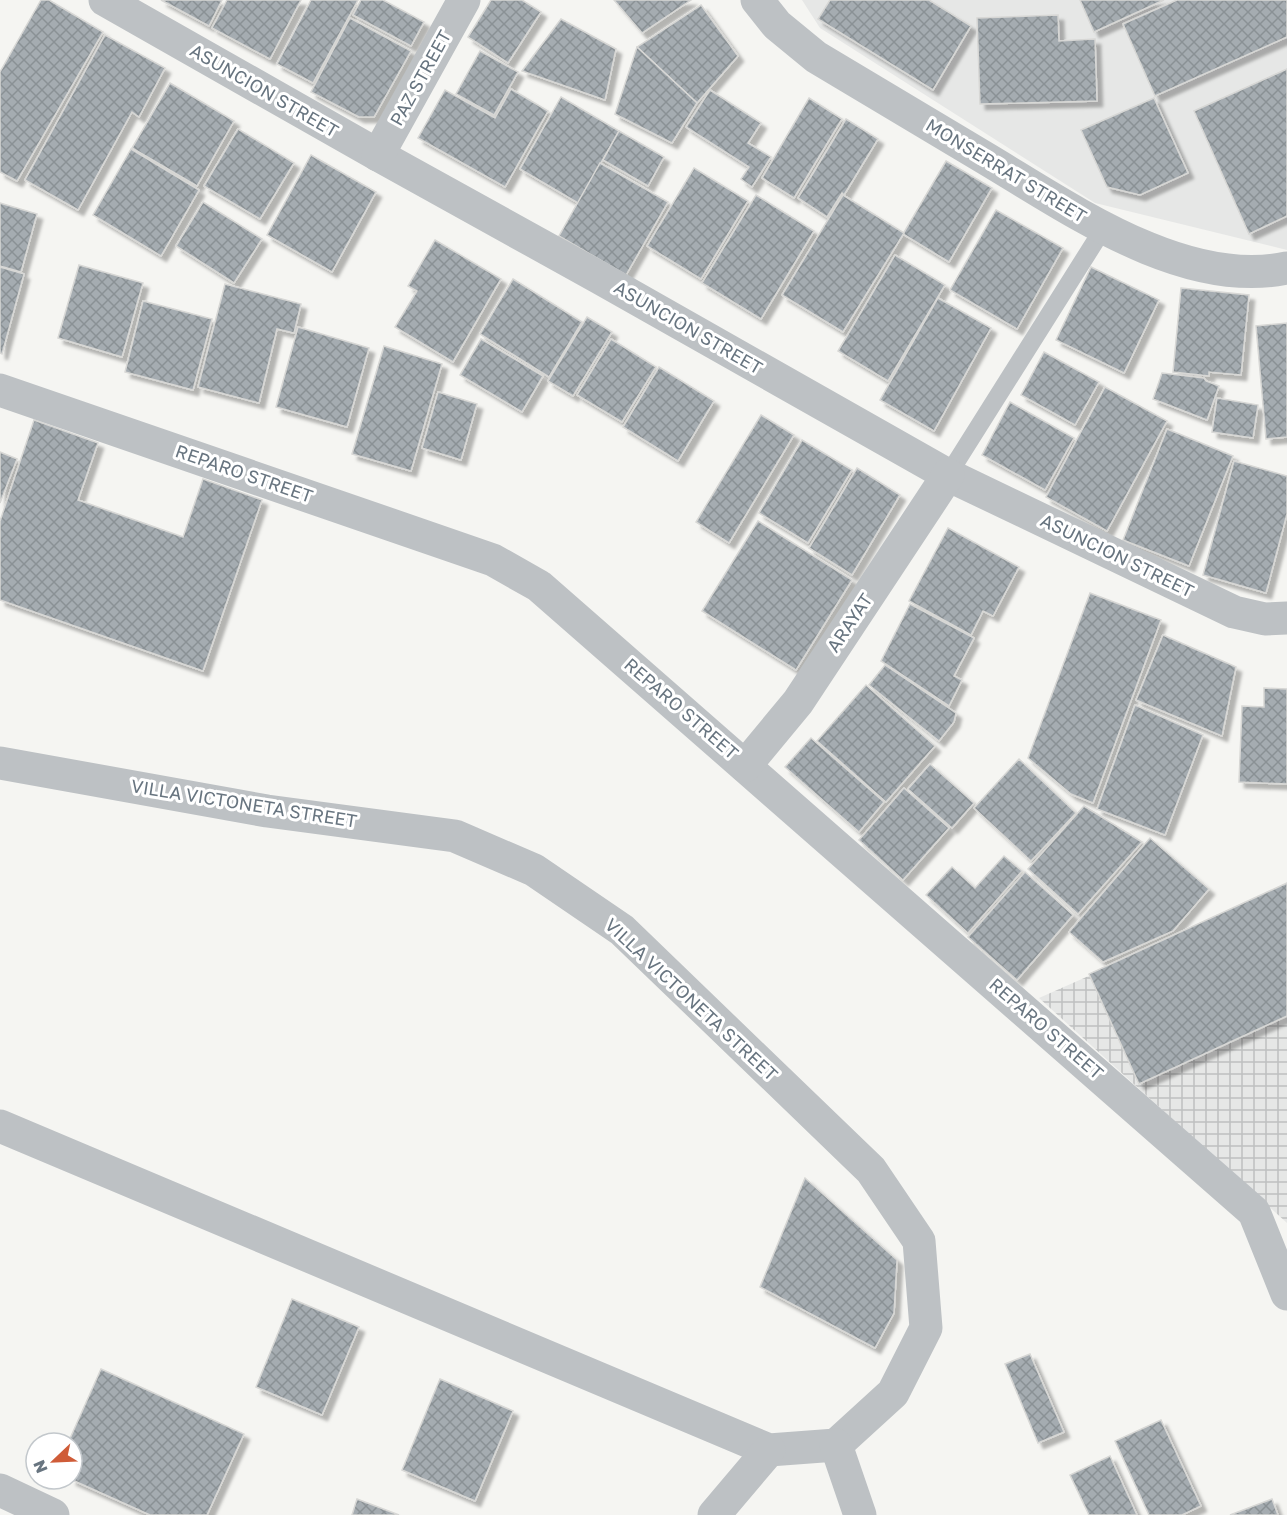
<svg xmlns="http://www.w3.org/2000/svg" width="1287" height="1515" font-family="'Golos Text',sans-serif">
	<style>
		.built { fill: #e6e7e6 }
		.industrial { fill: url(#industrial-grid) }
		.building { fill: url(#building-cross-hatch); stroke: #d7d7d5; stroke-width: 1.5; filter: url(#shadow) }
		.lines { fill: none; stroke-linecap: round; stroke-linejoin: round }
		.lane { stroke: #bdc1c4; stroke-width: 18 }
		.street { stroke: #bdc1c4; stroke-width: 33 }
		.labels { text-anchor: middle; stroke-width: 6; stroke-linejoin: round; paint-order: stroke }
		.street-label { font-size: 18px; fill: #687580; stroke: #fff }
	</style>
	<defs>
		<pattern id="industrial-grid" width="8" height="8" patternUnits="userSpaceOnUse" patternTransform="scale(1.5)"><rect width="8" height="8" fill="#e6e7e6"/><path d="M0 4h8M4 0v8" fill="none" stroke="#bec0c0"/></pattern>
		<pattern id="building-cross-hatch" width="8" height="8" patternUnits="userSpaceOnUse" patternTransform="scale(1.5)"><rect width="8" height="8" fill="#a5acb1"/><path d="M0 0l8 8M0 8l8-8" fill="none" stroke="#8a9195"/></pattern>
		<filter id="shadow"><feDropShadow dx="5.5" dy="5.5" stdDeviation="1.5" flood-color="#0004"/></filter>
	</defs>
	<rect width="100%" height="100%" fill="#f5f5f2"/>
	<!-- built -->
	<path class="built" d="M802,0H1287V250L1095,203L820,28Z"/>
	<!-- industrial -->
	<path class="industrial" d="M1287,888V1223L1039,998Z"/>
	<!-- building -->
	<g class="building">
		<path d="M41,0H49L103,32L17,181L0,172V72Z"/>
		<path d="M161,0H222L209,26Z"/>
		<path d="M227,0H301L270,59L212,28Z"/>
		<path d="M311,0H358L313,83L277,64Z"/>
		<path d="M361,0H383L424,22L411,46L353,15Z"/>
		<path d="M491,0H522L541,12L508,63L468,37Z"/>
		<path d="M614,0H691L642,33Z"/>
		<path d="M830,0H929L971,26L933,90L818,19Z"/>
		<path d="M1080,0H1164L1094,32Z"/>
		<path d="M1177,0H1287V37L1155,96L1123,24Z"/>
		<path d="M701,5L738,56L697,103L637,47Z"/>
		<path d="M1058,15L1059,41L1095,39L1097,101L980,104L977,18Z"/>
		<path d="M350,18L411,51L374,117H359L311,92Z"/>
		<path d="M561,19L616,49L605,100L522,71Z"/>
		<path d="M105,35L165,68L139,117L132,112L78,210L25,180Z"/>
		<path d="M637,47L697,103L672,143L615,114Z"/>
		<path d="M480,51L518,72L494,115L456,94Z"/>
		<path d="M1287,69V216L1249,234L1194,111Z"/>
		<path d="M170,83L234,121L197,186L132,148Z"/>
		<path d="M511,89L548,111L505,187L418,138L445,90L495,118Z"/>
		<path d="M710,90L761,123L748,143L771,157L752,187L741,179L749,167L686,127Z"/>
		<path d="M561,97L619,131L578,203L520,169Z"/>
		<path d="M809,98L842,119L794,198L762,178Z"/>
		<path d="M1154,98L1188,173L1140,195L1107,187L1081,130Z"/>
		<path d="M846,119L878,139L844,195L842,193L827,217L798,198Z"/>
		<path d="M238,129L294,163L260,219L204,186Z"/>
		<path d="M619,131L664,157L648,186L603,160Z"/>
		<path d="M131,149L199,190L161,256L93,215Z"/>
		<path d="M311,155L376,192L332,272L267,235Z"/>
		<path d="M946,161L992,188L949,262L903,234Z"/>
		<path d="M600,163L668,202L626,275L559,236Z"/>
		<path d="M694,168L748,201L701,279L647,246Z"/>
		<path d="M756,195L814,231L761,319L702,283Z"/>
		<path d="M843,195L904,233L843,332L782,295Z"/>
		<path d="M203,202L262,239L234,283L176,246Z"/>
		<path d="M0,203L37,214L21,272L0,266Z"/>
		<path d="M996,210L1063,248L1017,329L950,290Z"/>
		<path d="M435,240L501,279L453,362L395,327L417,291L408,286Z"/>
		<path d="M895,255L945,285L888,381L838,351Z"/>
		<path d="M79,265L143,283L122,357L58,338Z"/>
		<path d="M0,267L24,274L2,354L0,353Z"/>
		<path d="M1091,267L1159,300L1124,373L1056,340Z"/>
		<path d="M513,279L582,322L549,377L480,334Z"/>
		<path d="M225,284L301,304L294,333L277,329L259,403L198,387Z"/>
		<path d="M1181,288L1249,295L1241,375L1209,372V376L1173,372Z"/>
		<path d="M938,298L991,328L934,431L880,400Z"/>
		<path d="M143,301L212,319L193,390L125,372Z"/>
		<path d="M587,317L612,332L573,396L548,381Z"/>
		<path d="M1287,323V437L1266,439L1256,326Z"/>
		<path d="M298,327L369,348L347,427L276,407Z"/>
		<path d="M481,339L543,376L522,412L460,375Z"/>
		<path d="M611,339L656,367L622,422L577,395Z"/>
		<path d="M384,346L442,364L411,471L352,454Z"/>
		<path d="M1044,352L1099,382L1075,425L1021,395Z"/>
		<path d="M659,367L714,401L678,461L623,427Z"/>
		<path d="M1162,373L1204,378L1206,381L1219,386L1207,420L1153,399Z"/>
		<path d="M1105,387L1167,421L1107,531L1046,497Z"/>
		<path d="M438,392L477,404L461,460L422,448Z"/>
		<path d="M1217,398L1258,405L1253,438L1212,432Z"/>
		<path d="M1010,402L1074,438L1045,490L982,455Z"/>
		<path d="M761,415L794,435L729,543L696,522Z"/>
		<path d="M34,420L98,443L78,500L183,537L203,479L262,500L203,671L0,600V521Z"/>
		<path d="M1167,429L1233,456L1189,566L1123,540Z"/>
		<path d="M802,440L852,470L808,543L759,513Z"/>
		<path d="M0,452L17,459L0,503Z"/>
		<path d="M1234,461L1287,476V514L1266,593L1203,575Z"/>
		<path d="M857,468L900,495L852,575L809,548Z"/>
		<path d="M758,521L852,580L796,670L702,611Z"/>
		<path d="M948,528L1019,567L993,616L983,611L971,635L909,601Z"/>
		<path d="M1090,593L1161,620L1093,803L1071,794L1028,758Z"/>
		<path d="M910,604L974,638L954,676L962,680L949,706L881,661Z"/>
		<path d="M1163,635L1236,667L1222,736L1136,700Z"/>
		<path d="M885,665L956,713L954,722L939,741L869,685Z"/>
		<path d="M866,685L935,746L886,802L817,741Z"/>
		<path d="M1264,688L1287,689V784L1239,782L1242,706L1264,707Z"/>
		<path d="M1135,705L1203,735L1165,835L1097,809Z"/>
		<path d="M811,738L884,802L859,832L785,767Z"/>
		<path d="M1019,759L1076,813L1031,861L974,808Z"/>
		<path d="M930,764L974,803L952,828L908,789Z"/>
		<path d="M904,788L949,828L903,880L859,840Z"/>
		<path d="M1084,806L1142,842L1078,914L1028,869Z"/>
		<path d="M1150,838L1209,889L1173,931L1103,962L1069,932Z"/>
		<path d="M1004,856L1022,871L968,933L926,895L952,867L975,888Z"/>
		<path d="M1025,872L1073,915L1017,980L968,937Z"/>
		<path d="M1287,883V1016L1139,1084L1089,974Z"/>
		<path d="M805,1178L897,1260L894,1313L875,1348L760,1287Z"/>
		<path d="M292,1299L359,1327L322,1415L256,1387Z"/>
		<path d="M1030,1354L1064,1432L1038,1443L1005,1364Z"/>
		<path d="M101,1369L244,1434L207,1515H150L70,1479H72V1443H68Z"/>
		<path d="M440,1379L513,1411L475,1501L402,1470Z"/>
		<path d="M1161,1420L1201,1506L1182,1515H1149L1115,1441Z"/>
		<path d="M1110,1456L1137,1515H1089L1070,1475Z"/>
		<path d="M357,1499L399,1515H352Z"/>
		<path d="M1272,1499L1278,1515H1230Z"/>
	</g>
	<g class="lines">
		<!-- lane -->
		<path class="lane" d="M948,475L1103,229"/>
		<!-- street -->
		<g class="street">
			<path d="M105,0L378,155L600,278L948,475L1234,612L1265,619L1287,618"/>
			<path d="M757,0L777,25L816,57C872,91 929,124 985,158C1069,208 1184,290 1287,268"/>
			<path d="M378,155L464,0"/>
			<path d="M0,390L493,560L539,586L1254,1212L1287,1294"/>
			<path d="M0,763L267,811L455,836L534,870L622,930L871,1170L919,1241L926,1328L893,1393L836,1445"/>
			<path d="M745,766L798,702L948,475"/>
			<path d="M0,1126L769,1450L836,1445"/>
			<path d="M836,1445L860,1515"/>
			<path d="M0,1490L53,1515"/>
			<path d="M714,1515L769,1450"/>
		</g>
	</g>
	<g class="labels">
		<!-- street labels -->
		<g class="street-label">
			<text transform="translate(421 78) rotate(-61)" y="6">PAZ STREET</text>
			<text transform="translate(264 91) rotate(30)" y="6">ASUNCION STREET</text>
			<text transform="translate(1006 171) rotate(31)" y="6">MONSERRAT STREET</text>
			<text transform="translate(688 328) rotate(30)" y="6">ASUNCION STREET</text>
			<text transform="translate(244 474) rotate(19)" y="6">REPARO STREET</text>
			<text transform="translate(1117 556) rotate(26)" y="6">ASUNCION STREET</text>
			<text transform="translate(850 623) rotate(-56)" y="6">ARAYAT</text>
			<text transform="translate(681 709) rotate(41)" y="6">REPARO STREET</text>
			<text transform="translate(244 804) rotate(9)" y="6">VILLA VICTONETA STREET</text>
			<text transform="translate(691 1000) rotate(43)" y="6">VILLA VICTONETA STREET</text>
			<text transform="translate(1046 1029) rotate(41)" y="6">REPARO STREET</text>
		</g>
	</g>
	<!-- north arrow -->
	<g transform="translate(54 1461) rotate(247)"><circle r="28" fill="#ffffff" stroke="#c3c8cc" stroke-width="1.5"/>
	<path d="M0-4.5L10 22L0 15L-10 22Z" fill="#cf5c38"/>
	<text y="-9" font-size="16" font-weight="bold" text-anchor="middle" fill="#687580">N</text>
	</g>
</svg>
